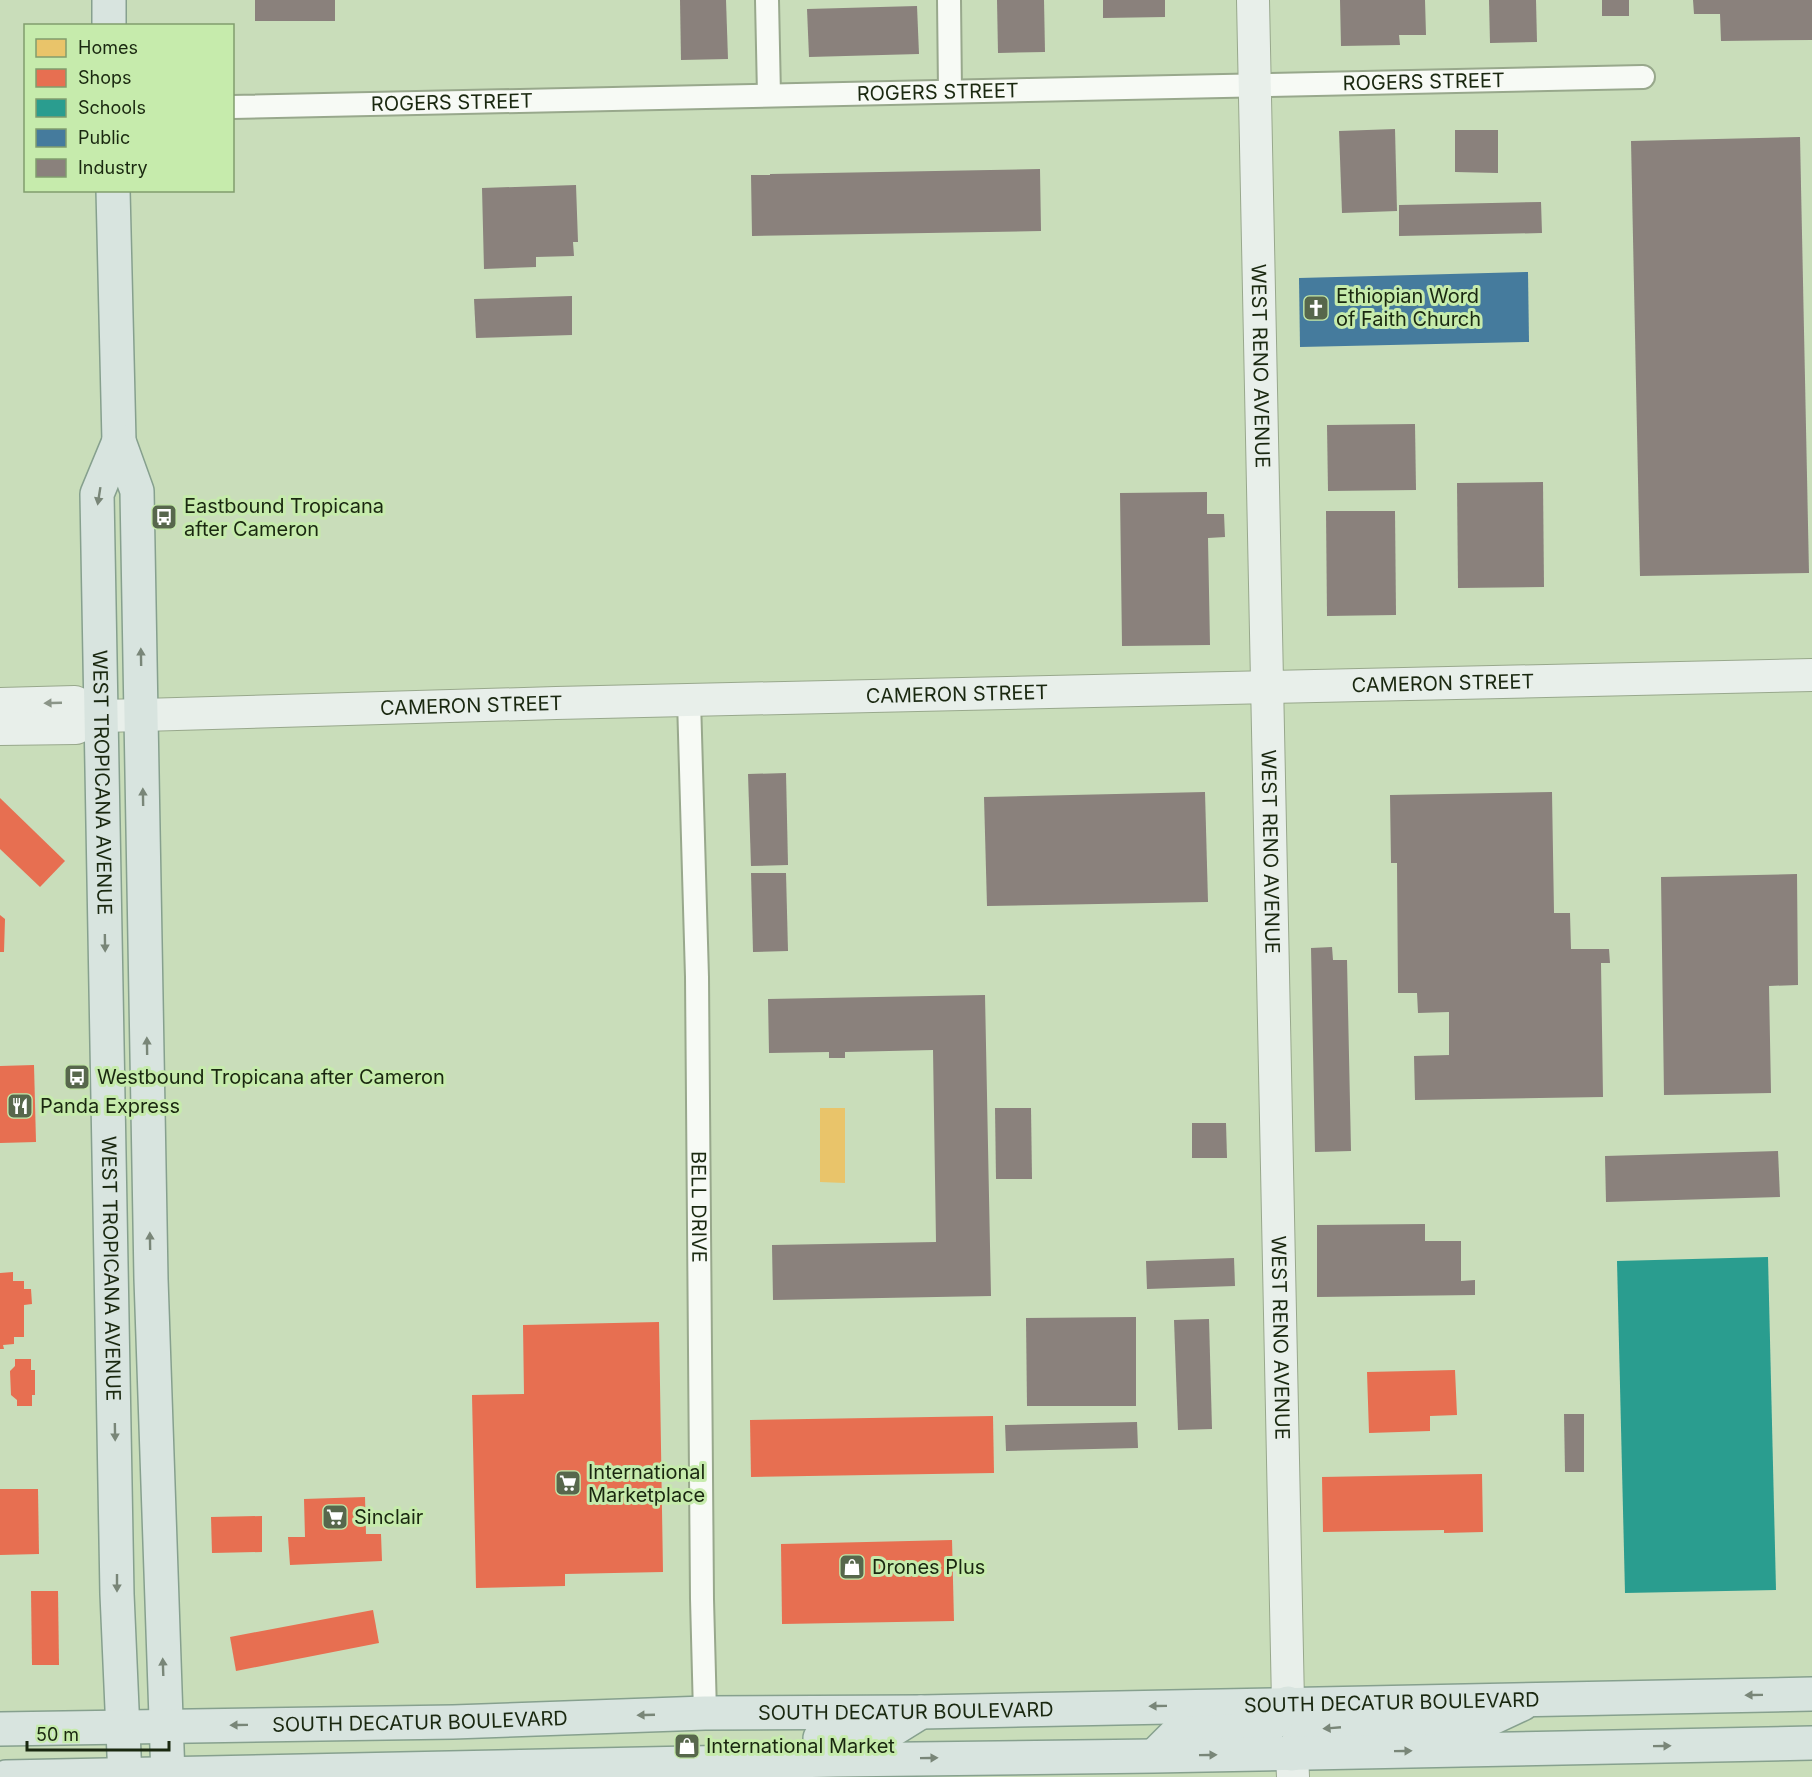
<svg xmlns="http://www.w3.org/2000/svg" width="1812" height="1777" font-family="Inter,sans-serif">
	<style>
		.homes { fill: #e9c46a }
		.shops { fill: #e76f51 }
		.schools { fill: #2a9d8f }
		.public { fill: #457b9d }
		.industry { fill: #8a817c }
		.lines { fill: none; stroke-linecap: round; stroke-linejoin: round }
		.street-casing { stroke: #98a88c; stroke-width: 26 }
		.secondary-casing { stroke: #98a88c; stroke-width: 34 }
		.primary-casing { stroke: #86a08e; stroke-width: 36 }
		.street { stroke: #f7faf5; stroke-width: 22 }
		.secondary { stroke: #e8efea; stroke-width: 32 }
		.primary { stroke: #d8e4df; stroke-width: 33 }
		.oneway { fill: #798678 }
		.oneway2 { fill: #8b9588 }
		.labels { text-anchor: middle; stroke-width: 6; stroke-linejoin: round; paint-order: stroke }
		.street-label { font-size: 20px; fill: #1a2810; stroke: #c6ebac }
		.poi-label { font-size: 20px; fill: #1a2810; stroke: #c6ebac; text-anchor: start }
	</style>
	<rect width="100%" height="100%" fill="#c9ddba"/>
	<!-- homes -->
	<path class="homes" d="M820,1108H845V1183L820,1182Z"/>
	<!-- shops -->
	<g class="shops">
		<path d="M0,798L65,861L40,887L0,849Z"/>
		<path d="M0,915L5,919L4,952H0Z"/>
		<path d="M34,1065L36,1142L0,1143V1066Z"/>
		<path d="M13,1272V1281H24V1289H31L32,1304L24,1305V1337H14V1344L3,1345L4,1349H0V1273Z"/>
		<path d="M659,1322L663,1572L565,1574V1586L476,1588L472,1395L524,1394L523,1325Z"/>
		<path d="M15,1359H31V1370H35V1395H32V1406H17V1400L11,1395L10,1371L15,1366Z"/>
		<path d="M1455,1370L1457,1415L1430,1416V1431L1369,1433L1367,1372Z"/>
		<path d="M993,1416L994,1473L751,1477L750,1420Z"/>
		<path d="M1482,1474L1483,1532L1444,1533V1530L1323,1532L1322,1477Z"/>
		<path d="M0,1489H38L39,1554L0,1555Z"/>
		<path d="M365,1497L366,1534H381L382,1561L290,1565L288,1537H305L304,1499Z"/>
		<path d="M262,1516V1552L212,1553L211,1517Z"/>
		<path d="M952,1540L954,1621L782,1624L781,1544Z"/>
		<path d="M31,1591H58L59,1665H32Z"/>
		<path d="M373,1610L379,1643L236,1671L230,1637Z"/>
	</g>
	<!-- schools -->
	<path class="schools" d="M1768,1257L1776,1590L1625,1593L1617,1261Z"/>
	<!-- public -->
	<path class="public" d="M1528,272L1529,342L1300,347L1299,278Z"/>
	<!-- industry -->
	<g class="industry">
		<rect x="255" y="0" width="80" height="21"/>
		<path d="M680,0H726L728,59L681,60Z"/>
		<path d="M997,0H1044L1045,52L998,53Z"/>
		<path d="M1103,0H1165V17L1103,18Z"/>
		<path d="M1340,0H1425L1426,35H1399L1400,45L1341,46Z"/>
		<path d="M1489,0H1536L1537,42L1490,43Z"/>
		<rect x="1602" y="0" width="27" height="16"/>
		<path d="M1693,0H1812V40L1721,41L1720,14H1694Z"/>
		<path d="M917,6L919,54L809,57L807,9Z"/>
		<path d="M1395,129L1397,211L1342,213L1339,131Z"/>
		<path d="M1455,130H1498V173L1455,172Z"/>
		<path d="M1800,137L1809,573L1640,576L1631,141Z"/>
		<path d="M1040,169L1041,231L752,236L751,175H770V174Z"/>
		<path d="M576,185L578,242H573L574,256L536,257V267L484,269L482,188Z"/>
		<path d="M1541,202L1542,233L1399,236V205Z"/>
		<path d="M572,296V335L476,338L474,299Z"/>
		<path d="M1415,424L1416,490L1328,491L1327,425Z"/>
		<path d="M1543,482L1544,587L1458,588L1457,483Z"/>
		<path d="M1207,492V514H1224L1225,537L1208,538L1210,645L1122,646L1120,493Z"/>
		<path d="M1326,511H1395L1396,615L1327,616Z"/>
		<path d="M786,773L788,865L751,866L748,774Z"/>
		<path d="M1205,792L1208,902L987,906L984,797Z"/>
		<path d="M1552,792L1554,913H1570L1571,949H1609L1610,963H1601L1603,1097L1415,1100L1414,1056L1449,1055V1012L1418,1013L1417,993H1398L1397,863H1391L1390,795Z"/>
		<path d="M751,873H786L788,951L753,952Z"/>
		<path d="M1797,874L1798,985L1769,986L1771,1093L1664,1095L1661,877Z"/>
		<path d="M1332,947L1333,960H1347L1351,1151L1315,1152L1311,948Z"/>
		<path d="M985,995L991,1296L773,1300L772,1245L936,1242L933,1050L845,1052V1058H829V1052L769,1053L768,999Z"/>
		<path d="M995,1108H1031L1032,1179H996Z"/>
		<path d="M1192,1123H1226L1227,1158H1192Z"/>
		<path d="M1778,1151L1780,1197L1606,1202L1605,1156Z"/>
		<path d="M1425,1224V1241H1461V1281L1475,1280V1295L1317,1297V1225Z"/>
		<path d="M1234,1258L1235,1286L1147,1289L1146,1261Z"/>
		<path d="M1136,1317V1406H1027L1026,1318Z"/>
		<path d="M1209,1319L1212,1429L1178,1430L1174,1320Z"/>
		<path d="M1564,1414H1584V1472H1565Z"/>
		<path d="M1137,1422L1138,1448L1006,1451L1005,1425Z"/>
	</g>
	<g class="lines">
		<!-- street casing -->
		<g class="street-casing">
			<g id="street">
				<path d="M767,0L769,95"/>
				<path d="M949,0L950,91"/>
				<path id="s1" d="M232,107L1643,77"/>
				<path id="s2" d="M689,700L697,977L702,1599L705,1713"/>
			</g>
		</g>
		<!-- secondary casing -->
		<g class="secondary-casing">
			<g id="secondary">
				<path id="s3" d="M1253,0L1288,1703"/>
				<path d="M0,704L75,702L102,716"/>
				<path id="s4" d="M0,729L76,728L102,716L142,715L556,703L1812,675"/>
				<path d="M1292,1754L1293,1777"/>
			</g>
		</g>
		<!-- primary casing -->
		<g class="primary-casing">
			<g id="primary">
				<path d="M109,0V26"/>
				<path d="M113,190L119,441L137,491L151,1279L168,1777"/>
				<path id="s5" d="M119,441L97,494L117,1594L125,1777"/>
				<path id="s6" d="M0,1729L453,1722L705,1713L921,1712L1812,1694"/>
				<path d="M820,1738L884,1735L921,1712"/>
				<path d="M1157,1753L1177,1733C1199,1732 1264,1734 1279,1719C1283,1715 1285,1708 1288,1703"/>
				<path d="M1292,1754C1304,1731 1305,1732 1330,1728L1477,1725L1522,1704"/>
				<path d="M6,1777L836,1760L1154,1756L1812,1743"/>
			</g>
		</g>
		<!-- street -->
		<use href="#street" class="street"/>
		<!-- secondary -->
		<use href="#secondary" class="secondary"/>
		<!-- primary -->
		<use href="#primary" class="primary"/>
	</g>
	<!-- one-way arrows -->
	<defs><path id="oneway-solid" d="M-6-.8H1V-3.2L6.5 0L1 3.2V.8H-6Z" transform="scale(1.5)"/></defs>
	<g class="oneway">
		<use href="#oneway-solid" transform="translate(99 496) rotate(99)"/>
		<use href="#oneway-solid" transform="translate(141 657) rotate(-91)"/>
		<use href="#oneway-solid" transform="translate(143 797) rotate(-91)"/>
		<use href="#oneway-solid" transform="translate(105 943) rotate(89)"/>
		<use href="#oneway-solid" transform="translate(147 1046) rotate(-91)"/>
		<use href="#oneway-solid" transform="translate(150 1241) rotate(-91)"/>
		<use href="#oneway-solid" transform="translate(115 1432) rotate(89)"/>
		<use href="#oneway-solid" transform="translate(117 1583) rotate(90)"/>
		<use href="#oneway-solid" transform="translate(163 1667) rotate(-92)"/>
		<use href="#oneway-solid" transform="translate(1754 1695) rotate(179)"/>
		<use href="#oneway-solid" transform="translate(1158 1706) rotate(179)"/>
		<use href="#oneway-solid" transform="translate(646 1715) rotate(178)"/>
		<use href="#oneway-solid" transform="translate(239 1725) rotate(179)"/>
		<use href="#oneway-solid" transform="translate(1332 1728) rotate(175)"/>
		<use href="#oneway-solid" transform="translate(1662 1746) rotate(-1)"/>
		<use href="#oneway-solid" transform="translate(1403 1751) rotate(-1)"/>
		<use href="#oneway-solid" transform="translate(1208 1755) rotate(-1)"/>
		<use href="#oneway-solid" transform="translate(929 1758) rotate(-1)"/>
	</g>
	<use class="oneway2" href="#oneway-solid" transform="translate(53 703) rotate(178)"/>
	<!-- icons -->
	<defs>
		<g id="church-square" transform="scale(1.35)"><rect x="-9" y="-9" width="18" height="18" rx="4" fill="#57674c" stroke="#c6ebac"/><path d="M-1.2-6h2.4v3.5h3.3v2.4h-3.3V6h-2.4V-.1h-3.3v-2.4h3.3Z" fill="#fff"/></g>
		<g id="bus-square" transform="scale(1.35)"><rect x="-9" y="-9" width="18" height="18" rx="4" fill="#57674c" stroke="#c6ebac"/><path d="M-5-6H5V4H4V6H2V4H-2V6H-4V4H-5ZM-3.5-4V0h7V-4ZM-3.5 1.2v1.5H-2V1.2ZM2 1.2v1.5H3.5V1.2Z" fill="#fff"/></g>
		<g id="restaurant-square" transform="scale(1.35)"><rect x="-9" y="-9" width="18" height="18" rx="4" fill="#57674c" stroke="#c6ebac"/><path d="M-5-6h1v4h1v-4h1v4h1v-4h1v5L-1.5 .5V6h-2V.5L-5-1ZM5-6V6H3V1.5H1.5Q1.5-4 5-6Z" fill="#fff"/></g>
		<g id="supermarket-square" transform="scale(1.35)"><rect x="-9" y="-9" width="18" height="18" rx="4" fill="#57674c" stroke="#c6ebac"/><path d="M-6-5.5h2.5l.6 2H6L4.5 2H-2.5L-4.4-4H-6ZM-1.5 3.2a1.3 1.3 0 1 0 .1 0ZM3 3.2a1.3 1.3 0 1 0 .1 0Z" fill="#fff"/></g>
		<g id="shop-square" transform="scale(1.35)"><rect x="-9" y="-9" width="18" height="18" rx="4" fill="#57674c" stroke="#c6ebac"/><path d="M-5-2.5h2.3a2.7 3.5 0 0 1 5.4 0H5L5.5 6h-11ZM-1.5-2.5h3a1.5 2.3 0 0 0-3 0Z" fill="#fff"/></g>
	</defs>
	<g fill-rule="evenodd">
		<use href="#church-square" x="1316" y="308"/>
		<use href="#bus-square" x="164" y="517"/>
		<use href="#bus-square" x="77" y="1077"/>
		<use href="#restaurant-square" x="20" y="1106"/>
		<use href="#supermarket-square" x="568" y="1483"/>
		<use href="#supermarket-square" x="335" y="1517"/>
		<use href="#shop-square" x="852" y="1567"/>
		<use href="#shop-square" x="687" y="1746"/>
	</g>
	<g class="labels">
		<!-- street labels -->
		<g class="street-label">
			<text dy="7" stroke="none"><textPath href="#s1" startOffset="1192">ROGERS STREET</textPath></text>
			<text dy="7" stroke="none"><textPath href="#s1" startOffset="706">ROGERS STREET</textPath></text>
			<text dy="7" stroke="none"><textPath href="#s1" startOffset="220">ROGERS STREET</textPath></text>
			<text dy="7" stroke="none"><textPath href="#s3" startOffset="366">WEST RENO AVENUE</textPath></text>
			<text dy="7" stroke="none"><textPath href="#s4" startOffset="1446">CAMERON STREET</textPath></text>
			<text dy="7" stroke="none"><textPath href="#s4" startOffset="960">CAMERON STREET</textPath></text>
			<text dy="7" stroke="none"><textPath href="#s4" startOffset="474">CAMERON STREET</textPath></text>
			<text dy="7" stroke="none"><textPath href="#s5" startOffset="346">WEST TROPICANA AVENUE</textPath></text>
			<text dy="7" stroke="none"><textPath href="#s3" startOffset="852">WEST RENO AVENUE</textPath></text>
			<text dy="7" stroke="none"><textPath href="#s2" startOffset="507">BELL DRIVE</textPath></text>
			<text dy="7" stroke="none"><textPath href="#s5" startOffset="832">WEST TROPICANA AVENUE</textPath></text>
			<text dy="7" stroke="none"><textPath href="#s3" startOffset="1338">WEST RENO AVENUE</textPath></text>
			<text dy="7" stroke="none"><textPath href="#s6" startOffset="1392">SOUTH DECATUR BOULEVARD</textPath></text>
			<text dy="7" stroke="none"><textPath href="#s6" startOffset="906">SOUTH DECATUR BOULEVARD</textPath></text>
			<text dy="7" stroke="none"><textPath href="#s6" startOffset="420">SOUTH DECATUR BOULEVARD</textPath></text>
		</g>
		<!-- poi labels -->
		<g class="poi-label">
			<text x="1336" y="303">Ethiopian Word<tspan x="1336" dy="23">of Faith Church</tspan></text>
			<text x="184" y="513">Eastbound Tropicana<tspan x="184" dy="23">after Cameron</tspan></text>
			<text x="97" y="1084">Westbound Tropicana after Cameron</text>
			<text x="40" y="1113">Panda Express</text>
			<text x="588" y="1479">International<tspan x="588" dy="23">Marketplace</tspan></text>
			<text x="354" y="1524">Sinclair</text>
			<text x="872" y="1574">Drones Plus</text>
			<text x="706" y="1753">International Market</text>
		</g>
	</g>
	<!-- legend -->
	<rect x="24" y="24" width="210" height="168" fill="#c6ebac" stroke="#819d6e" stroke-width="1.5"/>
	<rect x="36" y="39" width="30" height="18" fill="#e9c46a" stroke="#819d6e" stroke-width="1.5"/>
	<text x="78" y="54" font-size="18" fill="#1a2810">Homes</text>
	<rect x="36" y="69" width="30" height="18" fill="#e76f51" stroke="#819d6e" stroke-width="1.5"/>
	<text x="78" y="84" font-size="18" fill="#1a2810">Shops</text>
	<rect x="36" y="99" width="30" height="18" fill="#2a9d8f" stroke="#819d6e" stroke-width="1.5"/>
	<text x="78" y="114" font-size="18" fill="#1a2810">Schools</text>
	<rect x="36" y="129" width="30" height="18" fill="#457b9d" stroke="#819d6e" stroke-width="1.5"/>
	<text x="78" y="144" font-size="18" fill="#1a2810">Public</text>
	<rect x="36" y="159" width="30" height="18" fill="#8a817c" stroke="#819d6e" stroke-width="1.5"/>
	<text x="78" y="174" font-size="18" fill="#1a2810">Industry</text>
	<!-- scale -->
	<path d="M27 1741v9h142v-9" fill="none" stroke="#1a2810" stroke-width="3"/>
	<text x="36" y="1741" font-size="18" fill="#1a2810" stroke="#c6ebac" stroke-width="4.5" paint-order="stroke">50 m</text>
</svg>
